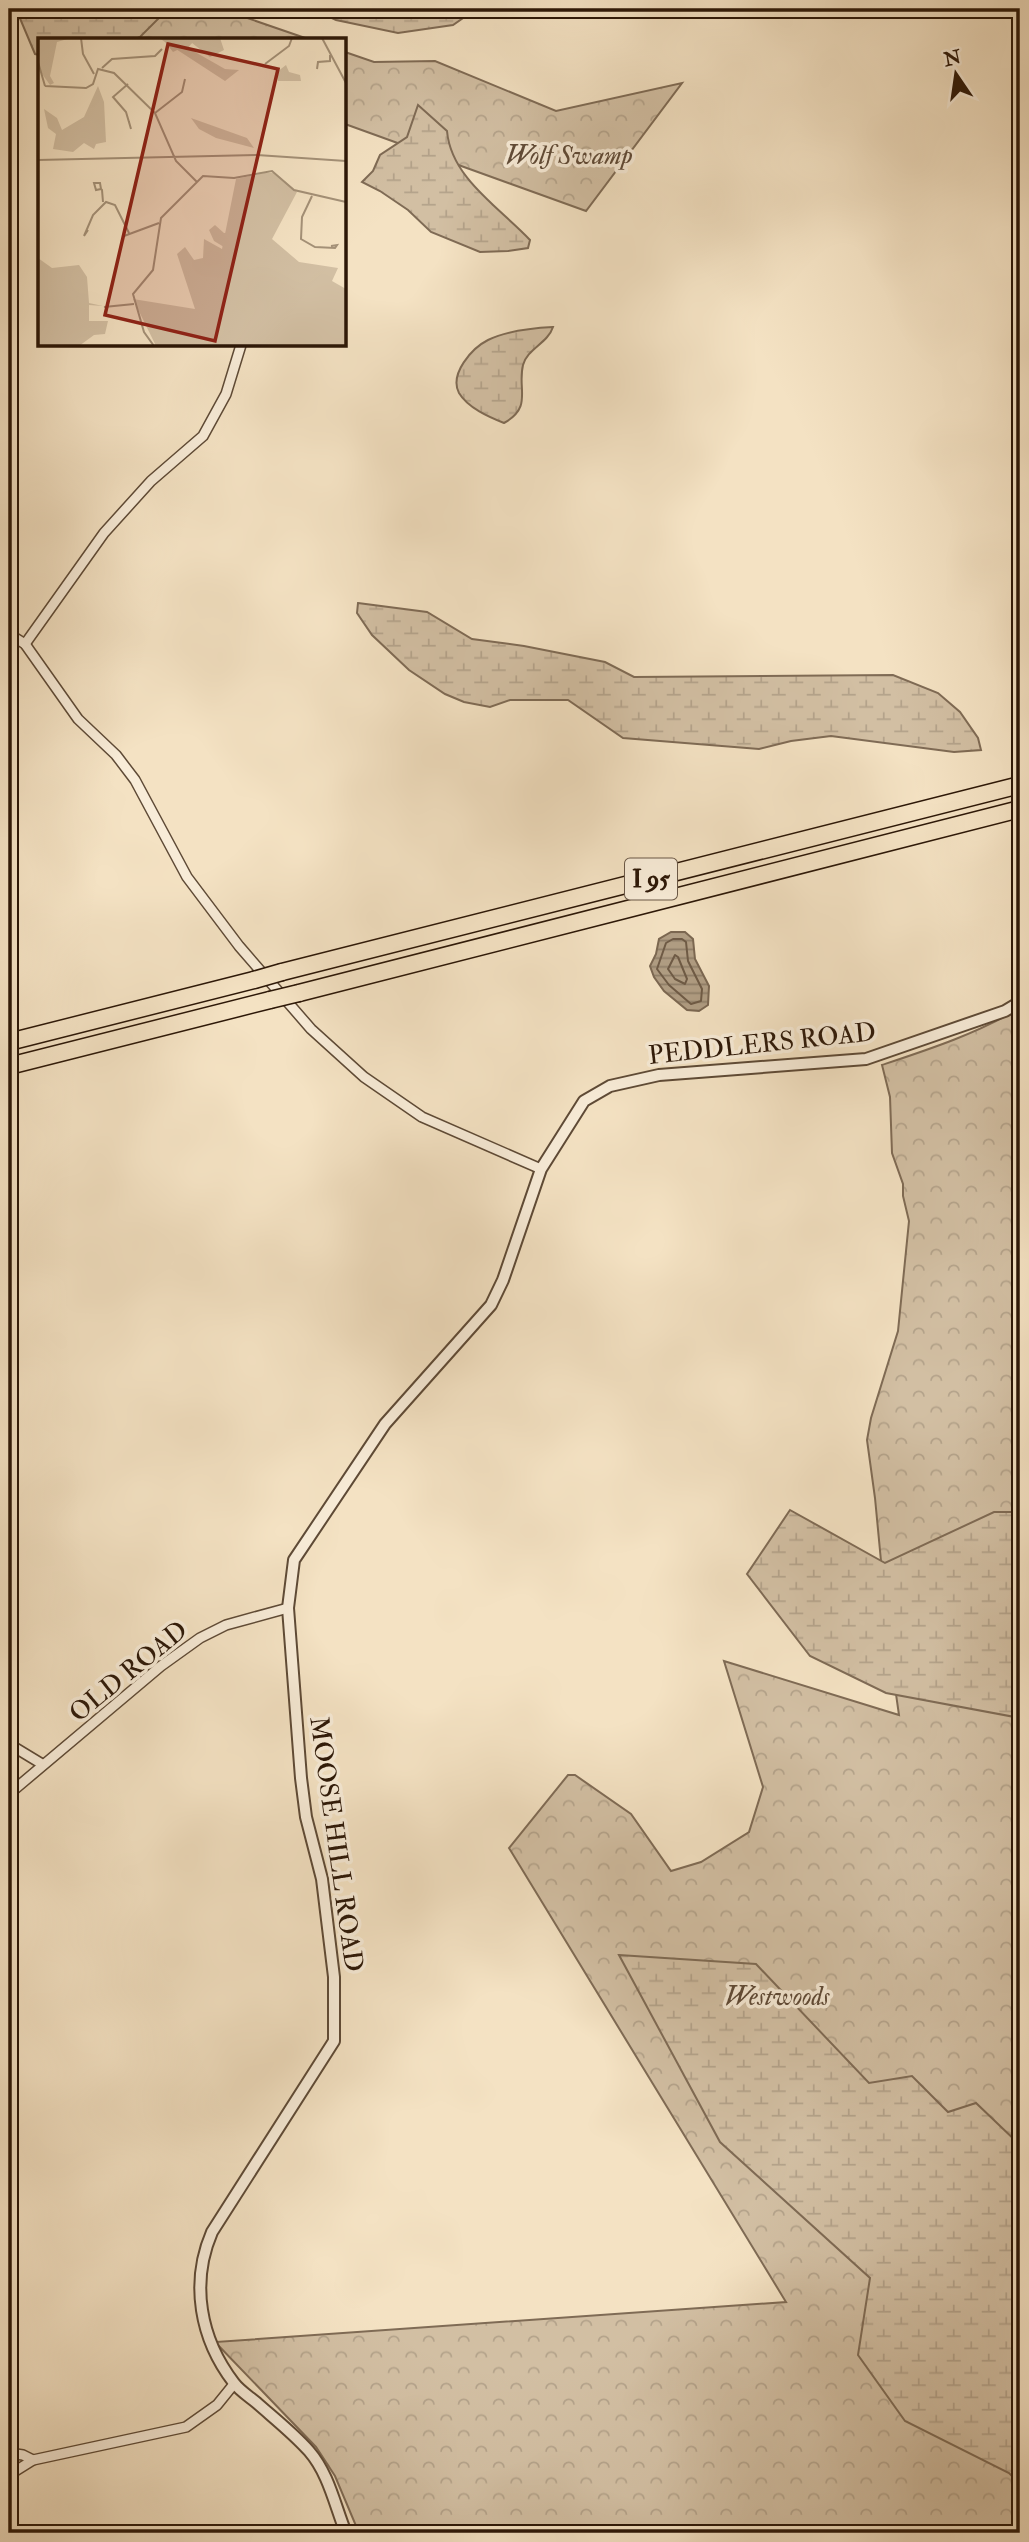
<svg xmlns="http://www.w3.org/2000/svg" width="1029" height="2542" font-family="'IM FELL Double Pica',serif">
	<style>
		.forest { fill: url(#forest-crowns); stroke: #7f6b55; stroke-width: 2 }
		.wetland { fill: url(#wetland-marsh); stroke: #7f6b55; stroke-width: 2 }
		.water { fill: url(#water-rules); stroke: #7b6751; stroke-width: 2 }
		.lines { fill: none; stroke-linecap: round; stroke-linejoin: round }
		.shore { stroke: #6e5a45; stroke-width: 2 }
		.minor-casing { stroke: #5e4a36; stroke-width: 12 }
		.tertiary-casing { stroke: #5e4a36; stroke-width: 14 }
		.motorway-casing { stroke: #2c1707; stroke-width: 19 }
		.minor { stroke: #f8ecd8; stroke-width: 9 }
		.tertiary { stroke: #f8ecd8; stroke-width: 10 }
		.motorway { stroke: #f4e2c3; stroke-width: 16 }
		.motorway-bridge-casing { stroke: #2c1707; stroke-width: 19; stroke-linecap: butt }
		.motorway-bridge { stroke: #f4e2c3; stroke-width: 16 }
		.labels { text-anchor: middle; stroke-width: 7; stroke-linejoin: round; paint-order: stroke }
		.shield { fill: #f8ecd8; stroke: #695746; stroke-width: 2 }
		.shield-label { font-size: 24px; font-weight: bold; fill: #2c1707 }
		.park-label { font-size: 26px; font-style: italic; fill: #5e4936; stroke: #f8ecd8 }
		.street-label { font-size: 26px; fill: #2c1707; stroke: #f8ecd8 }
		.inset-road { fill: none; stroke: #a49178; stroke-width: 2 }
		.view { fill: #8f2418; fill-opacity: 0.15; stroke: #8f2418; stroke-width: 3.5 }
		.inset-edge { fill: none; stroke: #2c1707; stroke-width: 3.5 }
	</style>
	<defs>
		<pattern id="forest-crowns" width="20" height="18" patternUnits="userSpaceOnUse" patternTransform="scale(1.75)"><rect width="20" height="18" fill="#d2bfa3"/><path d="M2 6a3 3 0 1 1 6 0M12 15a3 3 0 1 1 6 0" fill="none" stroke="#b4a38b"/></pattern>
		<pattern id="wetland-marsh" width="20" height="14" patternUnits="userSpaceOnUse" patternTransform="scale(1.75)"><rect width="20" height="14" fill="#d2bfa3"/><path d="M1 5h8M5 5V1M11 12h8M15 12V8" fill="none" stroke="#b4a38b"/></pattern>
		<pattern id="water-rules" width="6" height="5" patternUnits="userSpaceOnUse" patternTransform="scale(1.75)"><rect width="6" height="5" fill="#b09d83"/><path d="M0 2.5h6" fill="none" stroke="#8f7f69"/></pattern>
	</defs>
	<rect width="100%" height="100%" fill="#f4e2c3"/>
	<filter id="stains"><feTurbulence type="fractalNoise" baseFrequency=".00286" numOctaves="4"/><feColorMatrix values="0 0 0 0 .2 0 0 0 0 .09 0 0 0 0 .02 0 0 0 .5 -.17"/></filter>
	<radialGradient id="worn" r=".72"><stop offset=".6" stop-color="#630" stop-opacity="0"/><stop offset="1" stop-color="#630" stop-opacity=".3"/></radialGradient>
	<!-- forest -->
	<g class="forest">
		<path d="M20,9H221L311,40H109Z"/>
		<path d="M345,52L374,62L435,61L556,111L682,83L586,211L345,124Z"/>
		<path d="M1020,1008V2533H359L335,2476L316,2447L215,2342L786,2302L509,1848L568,1775H575L631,1814L671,1871L701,1862L749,1832L763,1787L724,1661L899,1715L889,1645L875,1498L867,1440L871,1418L898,1331L909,1221L903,1196V1184L892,1153L890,1097L882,1065C930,1049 976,1034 1020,1008Z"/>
	</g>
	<!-- wetland -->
	<g class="wetland">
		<path d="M16,9H168L140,37L133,40H40V55L35,54Z"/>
		<path d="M313,9H476L453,25L398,33L336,20Z"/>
		<path d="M418,105L447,131C451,178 500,208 530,240L528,248L508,251L480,252L431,232L408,210L380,191L362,182L373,171L380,155L407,137Z"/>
		<path d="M553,327C548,343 527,349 523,365C517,389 533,407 504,423C489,417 468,408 459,393C449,374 472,348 488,340C506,331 533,328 553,327Z"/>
		<path d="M358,603L427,612L472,639L524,646L605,662L634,677L893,675L938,693L960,712L978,738L981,750L954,752L831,736L791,741L759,749L623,738L568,700H510L490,707L464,702L445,694L409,670L372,635L357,613Z"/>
		<path d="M790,1510L885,1563L994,1512H1020V1718L886,1693L810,1656L747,1574Z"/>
		<path d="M619,1955L756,1964L869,2083L912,2076L948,2112L976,2103L1020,2145V2484L1009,2473L905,2421L858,2355L870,2278L720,2142Z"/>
	</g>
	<!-- water -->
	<path class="water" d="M671,932H685L693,939L695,959L709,986L708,1005L699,1011L687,1010L664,991L654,977L650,966L656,954L659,939Z"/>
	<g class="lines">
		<!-- shore -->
		<g class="shore">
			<path d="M673,939H682L686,942L688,961L702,989L701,1001L691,1004L669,985L657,969L666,943Z"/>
			<path d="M675,955L678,957L687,979L685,984L675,979L668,969Z"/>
		</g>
		<!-- minor casing -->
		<g class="minor-casing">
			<g id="minor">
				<path d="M9,634L25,644L78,719L116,755L135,780L187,877L239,946L311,1029L364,1077L422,1117L541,1169"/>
				<path d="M25,644L104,533L151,481L203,436L226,394L241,345"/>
				<path d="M9,1744L42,1764"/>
				<path d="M9,1776L14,1790"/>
				<path d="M9,1794L161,1666L200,1638L226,1625L288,1608"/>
				<path d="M9,2453L23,2455L33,2460"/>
				<path d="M9,2475L33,2460L186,2427L217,2405L234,2384"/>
			</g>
		</g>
		<!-- tertiary casing -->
		<g class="tertiary-casing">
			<path id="tertiary" d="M346,2533C335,2506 329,2474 309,2451C294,2434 275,2419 258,2404C250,2397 240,2391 234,2383C200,2339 190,2283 212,2232L334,2041V1977L322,1879L306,1817L301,1778L288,1608L294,1560L385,1424L491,1305L503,1280L541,1169L584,1101L610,1086L659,1075L866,1059L1005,1011L1020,1002"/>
		</g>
		<!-- motorway casing -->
		<g class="motorway-casing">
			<g id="motorway">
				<path d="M282,972L1020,785"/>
				<path d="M299,993L1020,809"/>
				<path d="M9,1042L254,980"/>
				<path d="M9,1066L270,1000"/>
			</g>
		</g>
		<!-- minor -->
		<use href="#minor" class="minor"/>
		<!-- tertiary -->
		<use href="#tertiary" class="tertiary"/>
		<!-- motorway -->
		<use href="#motorway" class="motorway"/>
		<!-- motorway-bridge casing -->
		<g class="motorway-bridge-casing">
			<g id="motorway-bridge">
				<path d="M254,980L282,972"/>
				<path d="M270,1000L299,993"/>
			</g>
		</g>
		<!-- motorway-bridge -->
		<use href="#motorway-bridge" class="motorway-bridge"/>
	</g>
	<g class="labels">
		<!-- shield labels -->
		<rect class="shield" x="625" y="858.5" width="52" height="41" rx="5"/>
		<g class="shield-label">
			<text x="651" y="887">I 95</text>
		</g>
		<!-- park labels -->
		<g class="park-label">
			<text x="569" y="164">Wolf Swamp</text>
			<text x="777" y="2005">Westwoods</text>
		</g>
		<!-- street labels -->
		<g class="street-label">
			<text transform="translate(762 1043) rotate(-6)" y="9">PEDDLERS ROAD</text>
			<text transform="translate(128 1671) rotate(-39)" y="9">OLD ROAD</text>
			<text transform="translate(337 1844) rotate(82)" y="9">MOOSE HILL ROAD</text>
		</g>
	</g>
	<!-- overview -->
	<g transform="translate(38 38)">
		<rect width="308" height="308" fill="#f4e2c3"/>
		<path d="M121,0H158L150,10L187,31L201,32L187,43ZM226,135H237L259,154L234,201L261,224L300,230L294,243L308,251V308H118L95,261L157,271L139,216L147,209L156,222L165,220L166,201L184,211L198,141ZM0,220L14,230L41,227L49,239L51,265L65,268L51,267V283H70L67,296L56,297L41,308H0Z" fill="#d2bfa3"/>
		<path d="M0,0H33L19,4L12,38L16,45L12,47L2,33ZM124,0H182L186,12L172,19L154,5L135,14ZM248,27L251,34L262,37L263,43H240L239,34ZM60,48L66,64L68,104L58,106L56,111L46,105L35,114L15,111L18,96L10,90L6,71L19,80L24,92L46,79ZM153,80L209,100L216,110L178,100L161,91ZM177,187L186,195H212L245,225L283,237L301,255L259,253L176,203L171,192ZM40,230L45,238L38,263V301L34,308H23L10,293L0,295V254L16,248L19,235ZM148,230L162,234L190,267L189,288L196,308H185L167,287V271L154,252Z" fill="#d2bfa3"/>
		<path class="inset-road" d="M43,0L45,16L56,36M284,0L308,45M0,24L7,48M227,26L251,8L254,0M64,30L74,21L117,18L124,11M279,31L280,24L292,23V17M90,46L75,59L88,74L93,91L91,84M7,48L48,50L55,46L60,31L76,35L117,75L138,123L159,144M117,75L144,54L147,41M0,122L219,117L308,123M63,151L58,152L56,145H62L63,151L64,152L65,164M274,158L264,179L263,201L277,209L297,210L299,207L293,208M50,192L46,198L55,177L68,164L77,167L91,195M86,198L121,185M73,269H66L96,266M116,308L106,294L95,256L115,232L123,180L165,138L196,140L234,133L256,152L308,164"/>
		<path class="view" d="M130,6L240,31L177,303L67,277Z"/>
		<rect width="308" height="308" class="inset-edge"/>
	</g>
	<!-- margin -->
	<rect width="1029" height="2542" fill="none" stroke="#f4e2c3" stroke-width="35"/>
	<rect x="10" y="10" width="1008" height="2521" fill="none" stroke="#2c1707" stroke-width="3.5"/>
	<rect x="18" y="18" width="994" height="2507" fill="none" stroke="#2c1707" stroke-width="2"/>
	<!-- north arrow -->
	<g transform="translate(956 74) rotate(347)" stroke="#f8ecd8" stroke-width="5" paint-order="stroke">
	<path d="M0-5L12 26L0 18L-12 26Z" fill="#2c1707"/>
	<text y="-10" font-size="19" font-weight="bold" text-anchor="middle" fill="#2c1707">N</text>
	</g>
	<rect width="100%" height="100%" filter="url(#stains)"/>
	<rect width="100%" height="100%" fill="url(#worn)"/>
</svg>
